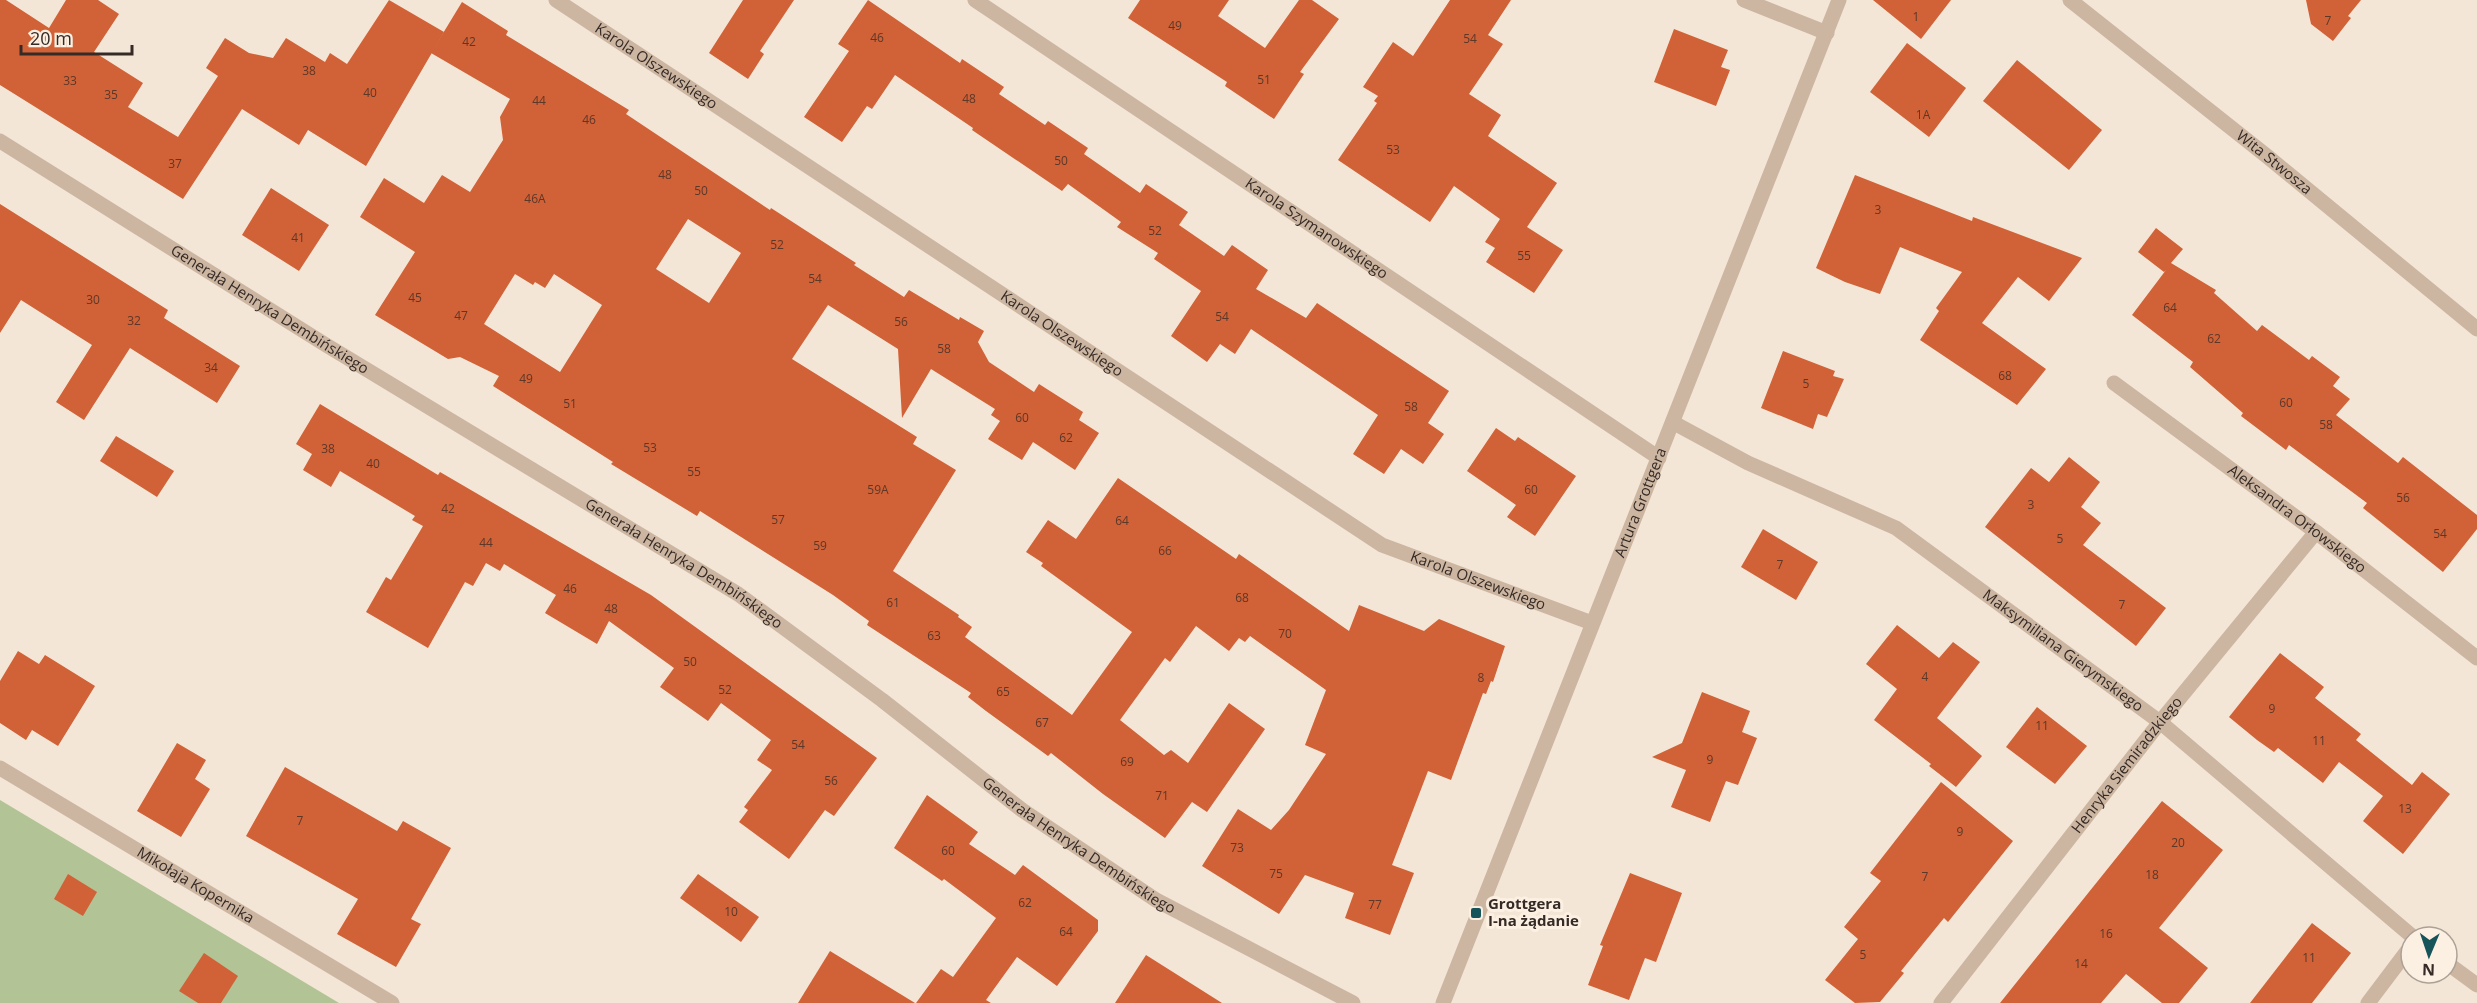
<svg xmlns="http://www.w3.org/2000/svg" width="2477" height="1003" font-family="'Open Sans',sans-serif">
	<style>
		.green { fill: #b2c395 }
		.building { fill: #d16136; fill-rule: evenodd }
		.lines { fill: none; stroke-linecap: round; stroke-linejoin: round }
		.minor { stroke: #ccb6a1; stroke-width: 15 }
		.poi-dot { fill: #17545a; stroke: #fbf0e2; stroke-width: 2 }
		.labels { text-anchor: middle; stroke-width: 6; stroke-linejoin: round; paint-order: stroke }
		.number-label { font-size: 12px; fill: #5c3829 }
		.street-label { font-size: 15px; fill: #352a25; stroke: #fbf0e2 }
		.poi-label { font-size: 15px; font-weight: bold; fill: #352a25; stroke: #fbf0e2; text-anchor: start }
	</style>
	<rect width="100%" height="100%" fill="#f3e6d6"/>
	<!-- green -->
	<path class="green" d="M0,800L339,1003H0Z"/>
	<!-- building -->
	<g class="building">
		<path d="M0,0H6L49,28L66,0H98L119,14L94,52L143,83L128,107L178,137L218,76L206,68L225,38L249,53L273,58L286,38L325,62L330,53L347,64L389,0L444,32L366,166L308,130L299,145L242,109L183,199L0,85Z"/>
		<path d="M743,0H794L760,51L764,54L748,79L709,53Z"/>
		<path d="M868,0L960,63L962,59L1004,87L999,94L1045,125L1048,121L1088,148L1084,154L1140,193L1146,184L1188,212L1179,225L1224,256L1232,245L1268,270L1256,289L1306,318L1317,303L1449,391L1428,423L1444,434L1423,464L1401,449L1384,474L1353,454L1378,415L1251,329L1235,354L1220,344L1207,362L1171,336L1201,291L1154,259L1158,253L1117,227L1121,222L1068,184L1062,191L972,130L973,128L895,75L872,109L867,106L842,142L804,117L849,51L838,44Z"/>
		<path d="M1140,0H1229L1218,16L1265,48L1299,0H1312L1339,19L1300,72L1304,74L1274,119L1225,86L1227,82L1128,18Z"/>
		<path d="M1450,0H1511L1488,35L1503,44L1469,94L1501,115L1488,136L1557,183L1527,227L1563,250L1534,293L1486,262L1495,248L1485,242L1500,219L1454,186L1430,222L1338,160L1377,103L1374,101L1378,96L1363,87L1393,42L1413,56Z"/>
		<path d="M1873,0H1951L1921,39Z"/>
		<path d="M2306,0H2361L2348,16L2351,18L2333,41L2311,24Z"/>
		<path d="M462,2L508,31L506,35L629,110L626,114L770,210L771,208L856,263L854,265L904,297L909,290L959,320L960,317L984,331L978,342L989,362L1034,392L1039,384L1083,412L1079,420L1099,433L1075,470L1033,442L1022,460L988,439L1000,421L991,415L995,409L931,369L902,418L898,349L828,305L792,359L917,437L913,444L956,470L893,571L959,615L958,617L972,627L965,637L1072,715L1132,632L1041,566L1043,563L1026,552L1048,520L1076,539L1118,478L1236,559L1239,554L1349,631L1359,605L1424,631L1439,619L1505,646L1493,682L1491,681L1486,694L1483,693L1451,780L1428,771L1392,865L1414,873L1390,935L1345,918L1354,893L1305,875L1279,914L1202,866L1238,809L1271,830L1289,810L1326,754L1305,745L1326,690L1250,636L1245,642L1239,638L1229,651L1196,626L1170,662L1165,658L1120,720L1164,755L1171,750L1188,763L1229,703L1265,729L1207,812L1192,802L1165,838L1103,794L1051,753L1048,756L986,711L968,697L971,693L867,625L869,621L833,595L700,511L697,516L611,464L613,462L493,386L499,376L460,357L448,359L375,315L415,252L360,217L384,178L424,203L442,175L470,192L503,140L500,117L510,99L431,53ZM688,219L741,253L709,303L656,269ZM515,274L533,285L535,282L545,288L554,274L602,305L560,372L484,324Z"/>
		<path d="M1674,29L1728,50L1721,67L1730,70L1716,106L1654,82Z"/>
		<path d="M1907,43L1966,88L1929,137L1870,92Z"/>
		<path d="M2017,60L2102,130L2069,170L1983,101Z"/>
		<path d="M1855,175L1972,221L1973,217L2082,258L2049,301L2018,277L1982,323L2046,369L2017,405L1920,340L1939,311L1936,308L1962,272L1900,247L1880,294L1845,282L1816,268Z"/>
		<path d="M271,188L329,225L299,271L242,235Z"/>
		<path d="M0,204L168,310L164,318L240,366L217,403L130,348L84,420L56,402L92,345L21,300L0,333Z"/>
		<path d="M2156,228L2183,249L2171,263L2216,290L2214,293L2257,331L2262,325L2309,360L2312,356L2340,377L2333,386L2350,399L2336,415L2398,463L2403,457L2477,515V529L2443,572L2363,508L2367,503L2289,445L2286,450L2241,416L2243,413L2190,367L2193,362L2132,315L2166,270L2164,272L2138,252Z"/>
		<path d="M1783,351L1835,371L1833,376L1844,379L1827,417L1818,414L1813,429L1761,408Z"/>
		<path d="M320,404L438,475L440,472L651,595L877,758L834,816L825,810L789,859L739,822L748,810L744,807L772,770L757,760L771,740L721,703L708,721L660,687L674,668L609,621L597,644L545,613L556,595L504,564L500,571L486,563L473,586L465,582L428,648L366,612L386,577L391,580L423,526L412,520L415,516L340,471L331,487L303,470L312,454L296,444Z"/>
		<path d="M1496,428L1515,441L1518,437L1576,476L1535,536L1507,517L1516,505L1467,471Z"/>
		<path d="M116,436L174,471L157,497L100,461Z"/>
		<path d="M2069,457L2100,482L2081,507L2101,523L2083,545L2166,608L2136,646L1985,527L2031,468L2049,482Z"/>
		<path d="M1763,529L1818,562L1796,600L1741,567Z"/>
		<path d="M1897,625L1939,658L1953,642L1980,662L1937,718L1982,756L1956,787L1929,766L1931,764L1874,720L1897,689L1866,664Z"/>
		<path d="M18,651L39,664L45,655L95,686L58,746L32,730L26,740L0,723V681Z"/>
		<path d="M2280,653L2324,687L2315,698L2361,734L2356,740L2412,785L2422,772L2450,794L2403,854L2363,821L2383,796L2339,762L2323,783L2278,748L2274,752L2257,740L2229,717Z"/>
		<path d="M1702,692L1750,711L1742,732L1757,738L1738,785L1726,781L1710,822L1671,807L1686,770L1652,757L1682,743Z"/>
		<path d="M2037,707L2087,746L2055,784L2006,747Z"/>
		<path d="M177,743L206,760L195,779L210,789L181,837L137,811Z"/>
		<path d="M285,767L397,831L403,821L451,848L411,919L421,924L396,967L337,934L358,899L246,836Z"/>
		<path d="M1941,782L2013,841L1948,922L1944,918L1901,971L1904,973L1880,1002L1855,1003L1825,980L1858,939L1844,927L1881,881L1870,873Z"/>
		<path d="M927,795L978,832L969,844L1015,875L1023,865L1098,920V931L1057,986L1017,957L986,1000L991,1003H916L941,969L953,977L996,918L944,879L942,881L894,848Z"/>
		<path d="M2162,801L2223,850L2159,928L2208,968L2179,1003H2162L2126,974L2101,1003H2000Z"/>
		<path d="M1630,873L1682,893L1656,962L1645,958L1629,1000L1588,985L1603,946L1600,945Z"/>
		<path d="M68,874L97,892L83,916L54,899Z"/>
		<path d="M698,874L759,917L741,942L680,898Z"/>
		<path d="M2312,923L2351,953L2312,1003H2250Z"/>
		<path d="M830,951L915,1003H798Z"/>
		<path d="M204,953L238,976L221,1003H198L179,991Z"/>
		<path d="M1146,955L1222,1003H1115Z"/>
	</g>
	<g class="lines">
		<!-- minor -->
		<g class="minor">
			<path id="s1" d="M556,0L1382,545L1592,623"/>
			<path id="s2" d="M975,0L1659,458"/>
			<path d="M1744,0L1827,33"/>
			<path id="s3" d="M2070,0L2268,157L2477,329"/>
			<path id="s4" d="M0,141L326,345L738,594L882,700L1022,810L1156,900L1353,1003"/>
			<path id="s5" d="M2114,383L2316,532L2477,658"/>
			<path id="s6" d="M1674,423L1748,463L1896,528L2160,722L2413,937"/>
			<path id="s7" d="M0,768L392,1003"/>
			<path d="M2447,963L2477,985"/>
			<path id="s8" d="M1443,1003L1839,0"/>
			<path id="s9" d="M1941,1003L2160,722L2316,532"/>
			<path d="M2368,1003L2411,946"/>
		</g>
	</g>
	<!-- markers -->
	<rect class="poi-dot" x="1470" y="907" width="12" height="12" rx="3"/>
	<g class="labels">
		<!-- number labels -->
		<g class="number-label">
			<text x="1916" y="21">1</text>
			<text x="2328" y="25">7</text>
			<text x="1175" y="30">49</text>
			<text x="877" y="42">46</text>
			<text x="1470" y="43">54</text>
			<text x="469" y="46">42</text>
			<text x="309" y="75">38</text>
			<text x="1264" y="84">51</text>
			<text x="70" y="85">33</text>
			<text x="370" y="97">40</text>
			<text x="111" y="99">35</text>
			<text x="969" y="103">48</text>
			<text x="539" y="105">44</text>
			<text x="1923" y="119">1A</text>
			<text x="589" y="124">46</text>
			<text x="1393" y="154">53</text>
			<text x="1061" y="165">50</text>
			<text x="175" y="168">37</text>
			<text x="665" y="179">48</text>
			<text x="701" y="195">50</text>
			<text x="535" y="203">46A</text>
			<text x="1878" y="214">3</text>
			<text x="1155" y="235">52</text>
			<text x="298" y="242">41</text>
			<text x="777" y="249">52</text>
			<text x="1524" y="260">55</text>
			<text x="815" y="283">54</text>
			<text x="415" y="302">45</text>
			<text x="93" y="304">30</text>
			<text x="2170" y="312">64</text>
			<text x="461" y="320">47</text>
			<text x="1222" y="321">54</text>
			<text x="134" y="325">32</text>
			<text x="901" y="326">56</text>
			<text x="2214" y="343">62</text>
			<text x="944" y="353">58</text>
			<text x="211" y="372">34</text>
			<text x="2005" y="380">68</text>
			<text x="526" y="383">49</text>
			<text x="1806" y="388">5</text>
			<text x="2286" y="407">60</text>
			<text x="570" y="408">51</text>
			<text x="1411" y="411">58</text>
			<text x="1022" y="422">60</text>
			<text x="2326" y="429">58</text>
			<text x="1066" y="442">62</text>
			<text x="650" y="452">53</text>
			<text x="328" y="453">38</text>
			<text x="373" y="468">40</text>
			<text x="694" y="476">55</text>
			<text x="878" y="494">59A</text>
			<text x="1531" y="494">60</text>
			<text x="2403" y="502">56</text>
			<text x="2031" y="509">3</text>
			<text x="448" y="513">42</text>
			<text x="778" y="524">57</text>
			<text x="1122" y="525">64</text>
			<text x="2440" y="538">54</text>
			<text x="2060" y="543">5</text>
			<text x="486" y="547">44</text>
			<text x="820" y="550">59</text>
			<text x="1165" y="555">66</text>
			<text x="1780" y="569">7</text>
			<text x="570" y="593">46</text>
			<text x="1242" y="602">68</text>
			<text x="893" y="607">61</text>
			<text x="2122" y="609">7</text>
			<text x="611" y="613">48</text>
			<text x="1285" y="638">70</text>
			<text x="934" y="640">63</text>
			<text x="690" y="666">50</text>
			<text x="1925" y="681">4</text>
			<text x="1481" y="682">8</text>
			<text x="725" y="694">52</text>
			<text x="1003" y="696">65</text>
			<text x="2272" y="713">9</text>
			<text x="1042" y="727">67</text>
			<text x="2042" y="730">11</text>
			<text x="2319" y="745">11</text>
			<text x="798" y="749">54</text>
			<text x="1710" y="764">9</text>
			<text x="1127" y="766">69</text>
			<text x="831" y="785">56</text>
			<text x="1162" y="800">71</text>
			<text x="2405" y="813">13</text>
			<text x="300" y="825">7</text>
			<text x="1960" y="836">9</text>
			<text x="2178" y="847">20</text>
			<text x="1237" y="852">73</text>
			<text x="948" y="855">60</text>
			<text x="1276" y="878">75</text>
			<text x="2152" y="879">18</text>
			<text x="1925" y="881">7</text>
			<text x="1025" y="907">62</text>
			<text x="1375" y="909">77</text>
			<text x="731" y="916">10</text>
			<text x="1066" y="936">64</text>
			<text x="2106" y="938">16</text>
			<text x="1863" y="959">5</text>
			<text x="2309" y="962">11</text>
			<text x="2081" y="968">14</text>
		</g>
		<!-- street labels -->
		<g class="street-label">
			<text dy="5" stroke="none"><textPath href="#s1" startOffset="120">Karola Olszewskiego</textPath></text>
			<text dy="5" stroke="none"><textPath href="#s3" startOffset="261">Wita Stwosza</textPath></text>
			<text dy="5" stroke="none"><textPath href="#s2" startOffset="411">Karola Szymanowskiego</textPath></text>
			<text dy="5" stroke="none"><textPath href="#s4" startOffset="318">Generała Henryka Dembińskiego</textPath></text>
			<text dy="5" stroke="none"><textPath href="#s1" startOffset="606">Karola Olszewskiego</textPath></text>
			<text dy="5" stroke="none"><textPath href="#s8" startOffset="538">Artura Grottgera</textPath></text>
			<text dy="5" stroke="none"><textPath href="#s5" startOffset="228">Aleksandra Orłowskiego</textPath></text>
			<text dy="5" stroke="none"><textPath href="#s4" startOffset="804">Generała Henryka Dembińskiego</textPath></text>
			<text dy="5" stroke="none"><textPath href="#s1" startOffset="1092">Karola Olszewskiego</textPath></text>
			<text dy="5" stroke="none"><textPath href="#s6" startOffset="453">Maksymiliana Gierymskiego</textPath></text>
			<text dy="5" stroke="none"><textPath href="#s9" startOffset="302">Henryka Siemiradzkiego</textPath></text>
			<text dy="5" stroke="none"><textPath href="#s4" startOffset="1290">Generała Henryka Dembińskiego</textPath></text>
			<text dy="5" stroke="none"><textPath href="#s7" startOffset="228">Mikołaja Kopernika</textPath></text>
		</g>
		<!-- poi labels -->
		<g class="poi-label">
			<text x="1488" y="909">Grottgera<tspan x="1488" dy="17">I-na żądanie</tspan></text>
		</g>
	</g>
	<!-- north arrow -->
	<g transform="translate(2429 955) rotate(182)"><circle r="28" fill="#fbf0e2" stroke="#aca196" stroke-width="1.5"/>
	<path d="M0-4.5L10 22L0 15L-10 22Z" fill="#17545a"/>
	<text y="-9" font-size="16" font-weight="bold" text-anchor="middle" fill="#352a25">N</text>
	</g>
	<!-- scale -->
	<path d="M21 45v9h111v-9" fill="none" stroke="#352a25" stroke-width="3"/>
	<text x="30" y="45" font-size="18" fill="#352a25" stroke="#fbf0e2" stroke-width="4.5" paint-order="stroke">20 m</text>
</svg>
